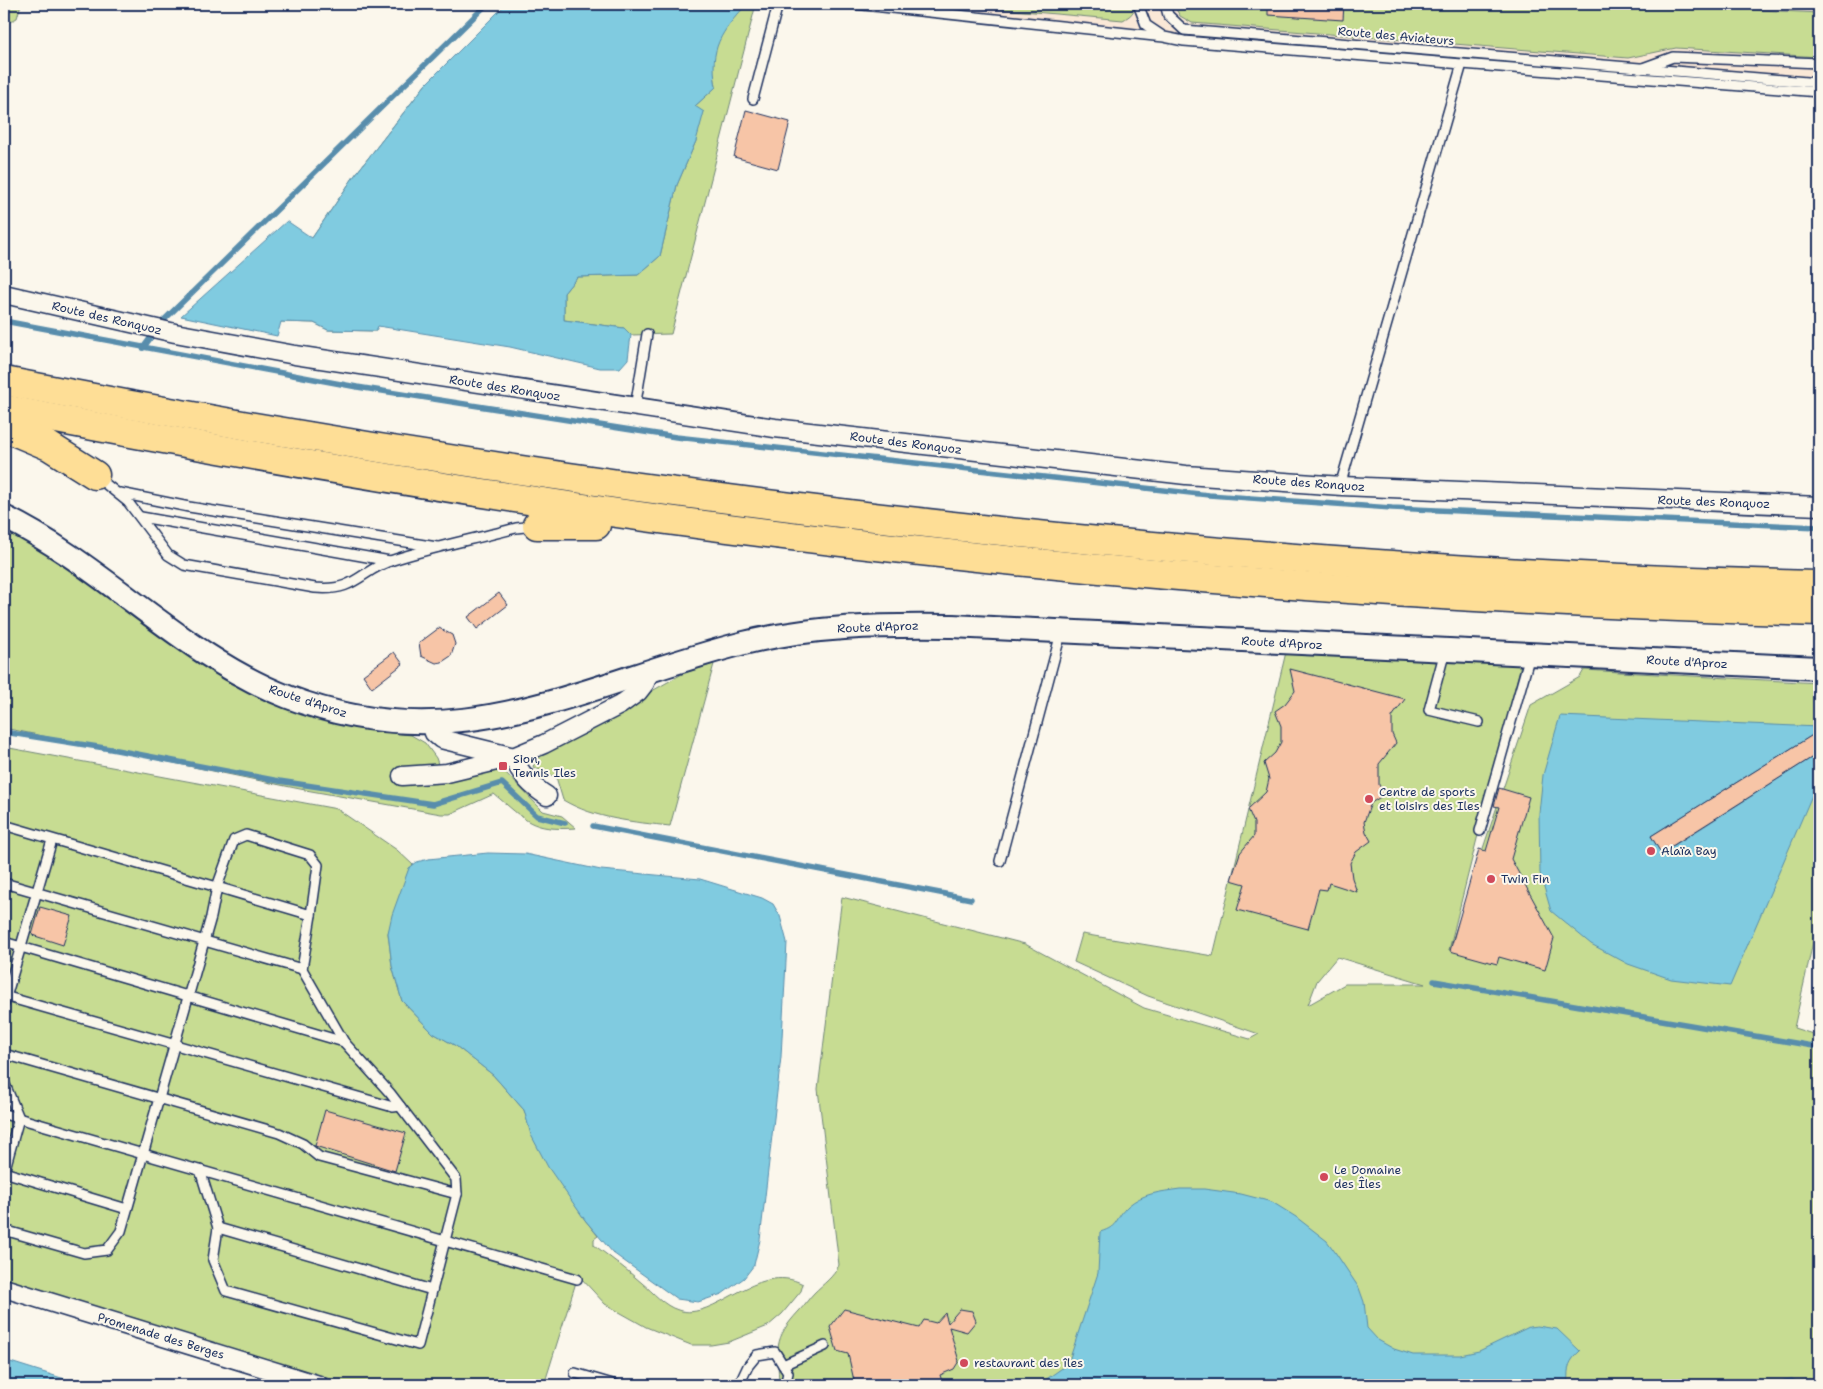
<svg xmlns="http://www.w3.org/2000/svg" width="1823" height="1389" font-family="'Shantell Sans',sans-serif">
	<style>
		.built { fill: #fae8d7 }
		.green { fill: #c7dc92; stroke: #718678; fill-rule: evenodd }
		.water { fill: #80cbe0; stroke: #588dac }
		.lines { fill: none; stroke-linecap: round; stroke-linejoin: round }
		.stream { stroke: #588dac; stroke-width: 5.5 }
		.building { fill: #f7c5a7; stroke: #1b2f5e }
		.service-casing { stroke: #1b2f5e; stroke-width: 12 }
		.minor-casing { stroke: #1b2f5e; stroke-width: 21 }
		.tertiary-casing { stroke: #1b2f5e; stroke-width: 26 }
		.motorway-casing { stroke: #1b2f5e; stroke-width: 31 }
		.service { stroke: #fbf7ec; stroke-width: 9 }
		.minor { stroke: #fbf7ec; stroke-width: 18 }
		.tertiary { stroke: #fbf7ec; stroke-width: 22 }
		.motorway { stroke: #fede96; stroke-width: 28 }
		.poi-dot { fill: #d1495b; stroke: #fbf7ec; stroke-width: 2 }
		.labels { text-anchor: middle; stroke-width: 4; stroke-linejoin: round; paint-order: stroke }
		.street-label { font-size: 12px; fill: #1b2f5e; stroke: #fbf7ec }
		.poi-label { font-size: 12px; fill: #1b2f5e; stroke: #fbf7ec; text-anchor: start }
	</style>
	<rect width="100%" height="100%" fill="#fbf7ec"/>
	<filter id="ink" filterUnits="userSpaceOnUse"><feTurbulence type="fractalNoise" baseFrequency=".02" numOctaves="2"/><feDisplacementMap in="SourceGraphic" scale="10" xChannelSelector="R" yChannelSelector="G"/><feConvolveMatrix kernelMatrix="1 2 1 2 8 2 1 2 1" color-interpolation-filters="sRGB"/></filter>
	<g filter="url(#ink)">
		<!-- built -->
		<path class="built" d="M817,4H1819V96L1462,64Z"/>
		<!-- green -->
		<g class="green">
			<path d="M4,4H21L17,18L4,25Z"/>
			<path d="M506,4H756L671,334L631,335L624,328L564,320V293L577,277L638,275L660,256L677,185L696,141L695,106L716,87L713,69L379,316L376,331L328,330L314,323L281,322L312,238L355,175L426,84Z"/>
			<path d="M945,4H1134C1136,12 1130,16 1123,20Z"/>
			<path d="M1173,4H1642L1819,13V57L1676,48L1628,58L1192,23L1180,16Z"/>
			<path d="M14,534L77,573L223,679L266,700L321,720L366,730L411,735L425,743L436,758L444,781L503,770L543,811L562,816L576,828C530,831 527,821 494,794L450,814H441L300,789L4,728V546L6,540Z"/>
			<path d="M1286,652L1521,664L1449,950L1531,705L1580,677L1584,670L1819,683V915L1794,1028L1819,1036V1385H779C778,1348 772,1340 799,1311C805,1305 808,1299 814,1293C824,1283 833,1278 839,1265L818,1089L842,897L1025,944L1144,1008L1250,1039L1259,1034L1148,996L1074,962L1082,934L1213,956ZM1337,957L1425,984H1345L1308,1005L1317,981Z"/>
			<path d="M714,664L670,826C634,822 595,819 563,800L556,777L533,767L536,758L555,746L682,674Z"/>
			<path d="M4,747L337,809L397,850L413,865L409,869L388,933L392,966L402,1001L433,1033L456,1046L493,1075L524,1110L532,1135L585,1220L598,1236L594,1239V1245C610,1257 626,1269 642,1283C653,1292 664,1306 678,1310C714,1323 757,1260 803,1284L801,1291L782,1314L768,1326L729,1342L711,1345H691L646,1327L605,1304L581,1278L577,1279L544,1385H351L4,1281Z"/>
		</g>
		<!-- water -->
		<g class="water">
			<path d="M506,4H747C721,32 709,48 716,87L695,106L704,112L696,141L677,185L660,256L638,275L577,277L564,293V320L624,328L631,335L628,359L620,368H600L510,347L378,326L376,331L328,330L314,323L281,322L277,336L181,316L287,221L312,238L355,175L426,84Z"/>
			<path d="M1560,716L1819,727V731L1651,836L1662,853L1819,753V779L1730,986L1671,979L1628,964L1591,944L1551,911L1540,873L1539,813L1543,775Z"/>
			<path d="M488,853L525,854L601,870L700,879L762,898L773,904L780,916L787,942L781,1057L760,1240L754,1265L744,1278L722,1294L698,1302L677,1299L613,1253L585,1220L548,1167L531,1135L524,1110L493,1075L456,1046L433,1033L402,1001L392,966L388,933L392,915L409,868L417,862L428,859Z"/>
			<path d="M1180,1189H1204L1241,1194L1272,1202L1296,1217L1327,1241L1335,1252L1359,1288L1364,1302L1367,1328L1378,1340L1394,1349L1413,1355H1460L1479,1351L1529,1327L1537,1326L1557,1329L1580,1351C1569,1361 1567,1367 1568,1382L1572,1385H1038L1068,1364L1098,1273L1100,1232C1120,1226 1114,1219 1128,1206C1143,1193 1160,1192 1180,1189Z"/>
			<path d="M4,1360L84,1385H4Z"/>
			<path d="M1792,1379L1803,1385H1776L1784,1380Z"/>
		</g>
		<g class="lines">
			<!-- stream -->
			<g class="stream">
				<path d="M4,321L357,387L676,437L1209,495L1392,508L1819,527"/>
				<path d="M143,348L163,321L487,4"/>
				<path d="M4,732L111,749L279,781L433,804L502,783L537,816L565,823"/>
				<path d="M593,826L971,899"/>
				<path d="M1434,981L1819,1047"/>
			</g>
		</g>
		<!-- building -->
		<g class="building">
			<path d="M1268,4H1344L1343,20L1268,15Z"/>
			<path d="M746,110L790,122L778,169L734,157Z"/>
			<path d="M499,593L508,605L477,629L468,617Z"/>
			<path d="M439,628L452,635L455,644L451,656L442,662L436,663L421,656L419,643Z"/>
			<path d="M394,652L403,664L372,688L363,675Z"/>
			<path d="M1290,669L1405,699L1392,717V734L1396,743L1379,764V785L1385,794L1371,803L1364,822L1366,832L1371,841L1356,852L1350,863L1352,878L1357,892L1329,883L1327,890L1319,889L1308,929L1237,910L1245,884L1231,880L1240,853L1254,836V823L1248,809L1266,792L1269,779L1264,763L1275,753L1281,742V726L1275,711L1285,704L1295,691Z"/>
			<path d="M1819,731V753L1661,853L1651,836Z"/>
			<path d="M1499,788L1529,797L1511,859L1554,938L1545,970L1499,957L1497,964L1450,951L1479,849L1486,851L1499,807L1494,806Z"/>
			<path d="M40,907L72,916L63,945L32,935Z"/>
			<path d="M325,1110L406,1133L395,1171L315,1146Z"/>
			<path d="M844,1309L919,1328L924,1320L936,1323L945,1313L948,1323L960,1309L972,1311L976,1321L967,1332L949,1327L959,1361L954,1369L940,1375L943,1385H855L848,1354L837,1351L830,1327Z"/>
		</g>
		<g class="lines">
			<!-- service casing -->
			<g class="service-casing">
				<g id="service">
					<path d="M854,4L1164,37L1184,41L1462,64L1342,479V486"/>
					<path d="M1138,4L1146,25L1161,35"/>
					<path d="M1165,4L1168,15L1184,30L1819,83"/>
					<path d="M1462,64L1819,92"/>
					<path d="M1640,69L1673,57L1819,63"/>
					<path d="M753,99L778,4"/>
					<path d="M635,408L647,334"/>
					<path d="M97,477L128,502L168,555L184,565L315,588C357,592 360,570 393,560C433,547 475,539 516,528L534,526"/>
					<path d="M120,493L189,507L437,547"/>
					<path d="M141,517L390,561"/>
					<path d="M1445,651L1429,710L1479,722"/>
					<path d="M4,825L217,887L211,917L121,1231L107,1250L84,1253L4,1230"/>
					<path d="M1480,831L1530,655"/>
					<path d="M246,835L310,855L318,865L311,915L217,887L234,840Z"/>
					<path d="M1000,861L1061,633"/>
					<path d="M4,883L302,969"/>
					<path d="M4,942L344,1042"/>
					<path d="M4,996L393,1107L400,1106"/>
					<path d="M4,1004L52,840"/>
					<path d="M4,1054L279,1133L303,1144L319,1157L457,1194"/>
					<path d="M4,1082L19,1118L4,1172"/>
					<path d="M4,1114L577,1279"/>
					<path d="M200,1170L218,1228L213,1260L226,1291L418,1345L457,1194L456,1179L390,1093L344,1042L302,969L311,915"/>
					<path d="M4,1172L127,1209"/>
					<path d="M218,1228L432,1290"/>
					<path d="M783,1365L825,1346"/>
					<path d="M575,1373L616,1385"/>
					<path d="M739,1385L748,1366L757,1355L775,1352L788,1373L785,1385"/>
				</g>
			</g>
			<!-- minor casing -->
			<g class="minor-casing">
				<g id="minor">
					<path d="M4,294L175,333L295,355L775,428L1186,475L1342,486L1819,506"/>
					<path d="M431,723L434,733L441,739L510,756"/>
					<path d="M513,757C521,775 531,786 547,796"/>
					<path d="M402,776L447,773L513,757L544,744L620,705L638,692L645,683L649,672"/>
					<path d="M4,1288L319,1385"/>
				</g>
			</g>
			<!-- tertiary casing -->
			<g class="tertiary-casing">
				<path id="tertiary" d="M4,517C105,566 182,656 288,697C460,763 581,684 744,643C813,626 881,625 952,626L1819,668"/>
			</g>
			<!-- motorway casing -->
			<g class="motorway-casing">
				<g id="motorway">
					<path d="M4,381C603,498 1209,569 1819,585"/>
					<path d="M4,409C308,468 613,518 921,551C1219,584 1519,603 1819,612"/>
					<path d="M4,427L49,446L95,475"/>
					<path d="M537,525H596"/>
				</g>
			</g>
			<!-- service -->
			<use href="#service" class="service"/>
			<!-- minor -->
			<use href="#minor" class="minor"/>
			<!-- tertiary -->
			<use href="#tertiary" class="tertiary"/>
			<!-- motorway -->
			<use href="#motorway" class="motorway"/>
		</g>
	</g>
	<!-- markers -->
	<g class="poi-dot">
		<rect x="498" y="761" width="10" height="10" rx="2.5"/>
		<circle cx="1369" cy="799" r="5"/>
		<circle cx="1651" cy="851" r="5"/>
		<circle cx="1491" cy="879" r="5"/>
		<circle cx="1324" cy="1177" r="5"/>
		<circle cx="964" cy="1363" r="5"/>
	</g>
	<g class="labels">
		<!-- street labels -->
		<g class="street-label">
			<text transform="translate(1396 36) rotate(5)" y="4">Route des Aviateurs</text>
			<text transform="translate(107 318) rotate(13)" y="4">Route des Ronquoz</text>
			<text transform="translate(505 388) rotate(9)" y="4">Route des Ronquoz</text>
			<text transform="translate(906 443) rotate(7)" y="4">Route des Ronquoz</text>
			<text transform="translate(1309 483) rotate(4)" y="4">Route des Ronquoz</text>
			<text transform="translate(1714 502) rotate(2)" y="4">Route des Ronquoz</text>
			<text transform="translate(878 627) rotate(-2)" y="4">Route d'Aproz</text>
			<text transform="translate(1282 643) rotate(3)" y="4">Route d'Aproz</text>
			<text transform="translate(1687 662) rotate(3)" y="4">Route d'Aproz</text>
			<text transform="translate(308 701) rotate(18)" y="4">Route d'Aproz</text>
			<text transform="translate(161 1336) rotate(17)" y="4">Promenade des Berges</text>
		</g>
		<!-- poi labels -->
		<g class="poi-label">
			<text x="513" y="763">Sion,<tspan x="513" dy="14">Tennis Iles</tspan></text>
			<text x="1379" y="796">Centre de sports<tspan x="1379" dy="14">et loisirs des Iles</tspan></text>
			<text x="1661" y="855">Alaïa Bay</text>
			<text x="1501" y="883">Twin Fin</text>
			<text x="1334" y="1174">Le Domaine<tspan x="1334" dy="14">des Îles</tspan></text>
			<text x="974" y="1367">restaurant des îles</text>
		</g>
	</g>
	<!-- margin -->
	<rect width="1823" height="1389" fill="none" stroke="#fbf7ec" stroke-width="20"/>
	<rect x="10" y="10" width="1803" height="1369" fill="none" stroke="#1b2f5e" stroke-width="2" filter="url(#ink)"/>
</svg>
